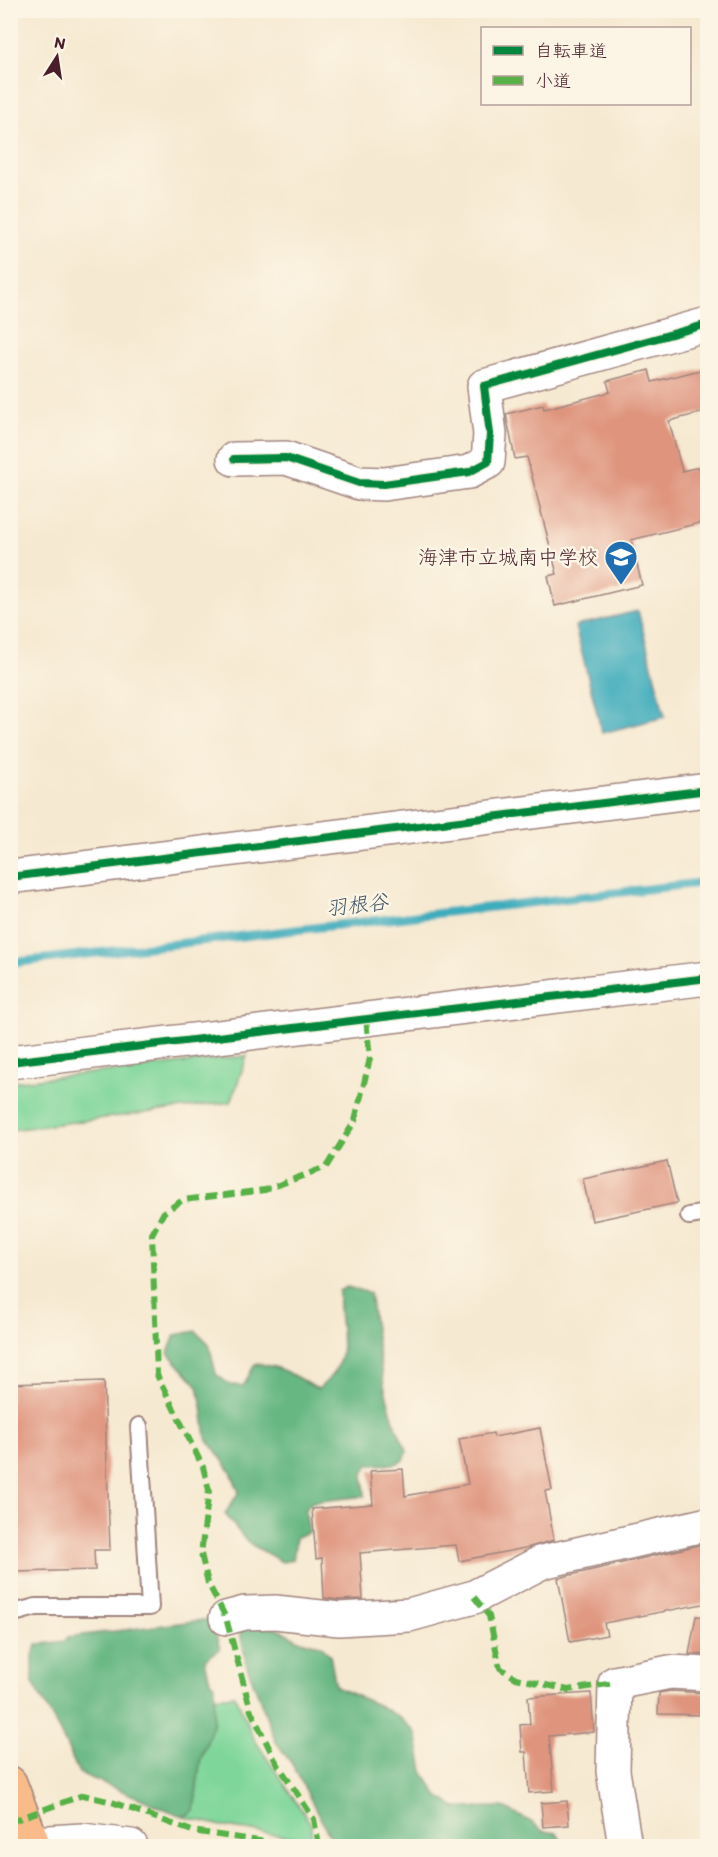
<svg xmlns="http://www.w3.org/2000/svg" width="718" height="1857" font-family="Itim,'Klee One',sans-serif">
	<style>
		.green { fill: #7ed69a; stroke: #647a62; stroke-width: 1.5 }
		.forest { fill: #66b782; stroke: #586b56; stroke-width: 1.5 }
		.water { fill: #3eacbc; stroke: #446674; stroke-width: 1.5 }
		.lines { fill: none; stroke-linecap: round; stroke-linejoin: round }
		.stream { stroke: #3eacbc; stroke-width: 9 }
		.building { fill: #df947e }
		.service-casing { stroke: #a0847e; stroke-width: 20 }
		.minor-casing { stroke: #a0847e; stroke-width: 36 }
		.tertiary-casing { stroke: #a0847e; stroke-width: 36 }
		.trunk-casing { stroke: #a0847e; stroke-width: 36 }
		.service { stroke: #fff; stroke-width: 16 }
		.minor { stroke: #fff; stroke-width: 33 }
		.tertiary { stroke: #fff; stroke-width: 33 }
		.trunk { stroke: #fabb8b; stroke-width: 33 }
		.quiet { stroke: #57b146; stroke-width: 6; stroke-dasharray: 12 6; stroke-linecap: butt }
		.cycleway-casing { stroke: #fcf5e5; stroke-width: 11 }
		.cycleway { stroke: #00873e; stroke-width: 8 }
		.labels { text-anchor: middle; stroke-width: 5; stroke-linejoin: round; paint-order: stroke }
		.poi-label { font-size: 20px; fill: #4a1f2b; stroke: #fcf5e5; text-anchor: end }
		.water-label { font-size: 21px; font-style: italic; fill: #455765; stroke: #fcf5e5 }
	</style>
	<rect width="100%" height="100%" fill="#fcf5e5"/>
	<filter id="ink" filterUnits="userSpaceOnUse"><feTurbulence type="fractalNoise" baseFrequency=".0167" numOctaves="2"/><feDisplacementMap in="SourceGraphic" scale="12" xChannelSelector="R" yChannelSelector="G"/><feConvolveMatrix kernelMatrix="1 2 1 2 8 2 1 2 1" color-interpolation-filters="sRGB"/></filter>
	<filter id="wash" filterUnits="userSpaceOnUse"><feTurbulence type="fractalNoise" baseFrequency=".008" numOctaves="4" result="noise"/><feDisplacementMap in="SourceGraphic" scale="24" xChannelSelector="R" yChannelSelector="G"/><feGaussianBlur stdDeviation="1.35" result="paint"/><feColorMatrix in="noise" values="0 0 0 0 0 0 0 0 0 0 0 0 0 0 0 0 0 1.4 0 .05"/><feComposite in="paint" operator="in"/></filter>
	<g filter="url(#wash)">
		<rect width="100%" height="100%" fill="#f6e9d1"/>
		<!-- green -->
		<g class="green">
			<path d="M247,1056L231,1102L11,1130V1082Z"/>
			<path d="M235,1695L254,1739L311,1824V1840L226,1827L184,1817L194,1810L200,1762L213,1724L214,1697Z"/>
		</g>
		<!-- forest -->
		<g class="forest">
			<path d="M347,1287L370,1293C378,1345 381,1403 407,1450L404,1460L395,1464L368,1465L363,1474L365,1496L312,1502L305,1510L309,1532L296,1537L293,1560L282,1562L247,1542L225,1514L239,1492L231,1472L206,1437L202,1406L198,1386L168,1353L175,1335L196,1331L209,1344L216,1374L230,1385L243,1386L255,1364C279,1364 297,1378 318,1389C357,1358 336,1333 339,1291Z"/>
			<path d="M211,1619L220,1649L205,1660L210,1681L215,1685L213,1724L200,1762L194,1810L184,1817L79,1773L59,1730L33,1683V1656L36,1645L65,1641L68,1637Z"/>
			<path d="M242,1623L271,1625L301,1641L321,1645L330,1655L336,1687L380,1706L401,1719L416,1733L423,1771L436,1794L455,1808L502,1807L531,1822L543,1831L557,1833L561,1839L559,1846H335L292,1764L276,1742L247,1666L240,1632Z"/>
		</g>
		<!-- water -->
		<path class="water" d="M638,611L665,717L602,733L575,626Z"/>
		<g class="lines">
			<!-- stream -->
			<path class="stream" d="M10,963L708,882"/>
		</g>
		<g id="blocks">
			<!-- building -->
			<g class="building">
				<path d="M708,368V411L669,421L682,471L708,465V521L631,540L642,585L555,606L548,576L557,574L527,457L515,459L506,414L543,405L544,409L610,392L607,381L649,370L652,382Z"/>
				<path d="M667,1161L677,1203L592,1221L583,1179Z"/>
				<path d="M104,1381L110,1550H94L95,1570L15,1572L10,1556V1384Z"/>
				<path d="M540,1428L552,1490L545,1491L554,1540L530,1547L459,1561L456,1545L360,1553L363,1599L339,1600L324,1598L322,1558L316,1559L312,1509L373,1504L370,1471L403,1469L405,1496L468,1484L459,1439L493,1433L494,1437Z"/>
				<path d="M708,1543V1603L604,1623L607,1635L570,1642L558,1578Z"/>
				<path d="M696,1616L708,1617V1655L689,1654Z"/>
				<path d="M671,1691L708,1693V1715L658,1714L659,1693Z"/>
				<path d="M591,1693L594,1732L549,1736L554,1791L529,1793L526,1752H522L520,1725L530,1724L528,1697Z"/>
				<path d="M567,1801L569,1825L543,1827L541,1803Z"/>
			</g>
		</g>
	</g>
	<g filter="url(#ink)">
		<use href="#blocks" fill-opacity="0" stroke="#a0847e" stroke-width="1.5"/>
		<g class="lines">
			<!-- service casing -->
			<g class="service-casing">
				<g id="service">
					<path d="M689,1216L708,1213"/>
					<path d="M10,1614L36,1607H150L139,1426"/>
				</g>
			</g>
			<!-- minor casing -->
			<g class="minor-casing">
				<g id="minor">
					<path d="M234,459L286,458L359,483L384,484L469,472L488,462L490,434L484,386L708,324"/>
					<path d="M10,877L708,790"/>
					<path d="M226,1618L245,1613L275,1612L339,1619L409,1615L474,1597L542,1562L708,1524"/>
					<path d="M33,1843L82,1840L131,1846"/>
					<path d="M625,1846L613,1771L615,1683L670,1672L708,1674"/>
				</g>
			</g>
			<!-- tertiary casing -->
			<g class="tertiary-casing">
				<path id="tertiary" d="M10,1062L708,978"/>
			</g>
			<!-- trunk casing -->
			<g class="trunk-casing">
				<path id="trunk" d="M10,1783L34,1846"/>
			</g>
			<!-- service -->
			<use href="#service" class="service"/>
			<!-- minor -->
			<use href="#minor" class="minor"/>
			<!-- tertiary -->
			<use href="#tertiary" class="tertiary"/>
			<!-- trunk -->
			<use href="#trunk" class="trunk"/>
			<!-- quiet -->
			<g class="quiet">
				<path d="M474,1597L489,1616L500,1668L516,1678L568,1690L615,1683"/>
				<path d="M10,1822L83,1795L112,1802L192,1831L293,1846"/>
				<path d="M319,1846L314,1819L275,1760L251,1711L226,1618L208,1583L201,1554L209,1490L203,1467L157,1375L152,1234L164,1212L183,1200L265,1190L326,1167L355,1121L370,1058L366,1019"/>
			</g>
			<!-- cycleway casing -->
			<g class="cycleway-casing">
				<g id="cycleway">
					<path d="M234,459L286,458L359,483L384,484L469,472L488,462L490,434L484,386L708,324"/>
					<path d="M10,877L708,790"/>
					<path d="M10,1062L708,978"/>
				</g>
			</g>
			<!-- cycleway -->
			<use href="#cycleway" class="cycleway"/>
		</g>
	</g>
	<!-- icons -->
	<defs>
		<g id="school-pin" transform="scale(1.725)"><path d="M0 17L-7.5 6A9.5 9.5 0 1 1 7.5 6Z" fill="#1f6fb2" stroke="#fcf5e5"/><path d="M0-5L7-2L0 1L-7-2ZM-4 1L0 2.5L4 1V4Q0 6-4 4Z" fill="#fff"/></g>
	</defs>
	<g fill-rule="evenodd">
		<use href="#school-pin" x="621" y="557"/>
	</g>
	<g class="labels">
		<!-- poi labels -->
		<g class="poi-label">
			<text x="598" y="564">海津市立城南中学校</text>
		</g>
		<!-- water labels -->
		<g class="water-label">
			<text transform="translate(357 905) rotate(-7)" y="7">羽根谷</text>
		</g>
	</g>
	<!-- margin -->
	<rect width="718" height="1857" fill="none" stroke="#fcf5e5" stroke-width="36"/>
	<!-- legend -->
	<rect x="481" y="27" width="210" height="78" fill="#fcf5e5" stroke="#b59f9b" stroke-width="1.5"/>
	<rect x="493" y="46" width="30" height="9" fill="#00873e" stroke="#b59f9b" stroke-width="1.5"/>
	<text x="535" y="57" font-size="18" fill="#4a1f2b">自転車道</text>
	<rect x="493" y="76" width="30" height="9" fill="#57b146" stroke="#b59f9b" stroke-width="1.5"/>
	<text x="535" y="87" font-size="18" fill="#4a1f2b">小道</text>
	<!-- north arrow -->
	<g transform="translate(57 57) rotate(12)" stroke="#fcf5e5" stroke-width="4.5" paint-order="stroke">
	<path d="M0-4.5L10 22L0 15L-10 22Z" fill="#4a1f2b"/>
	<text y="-9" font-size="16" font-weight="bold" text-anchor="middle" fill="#4a1f2b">N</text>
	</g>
</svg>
